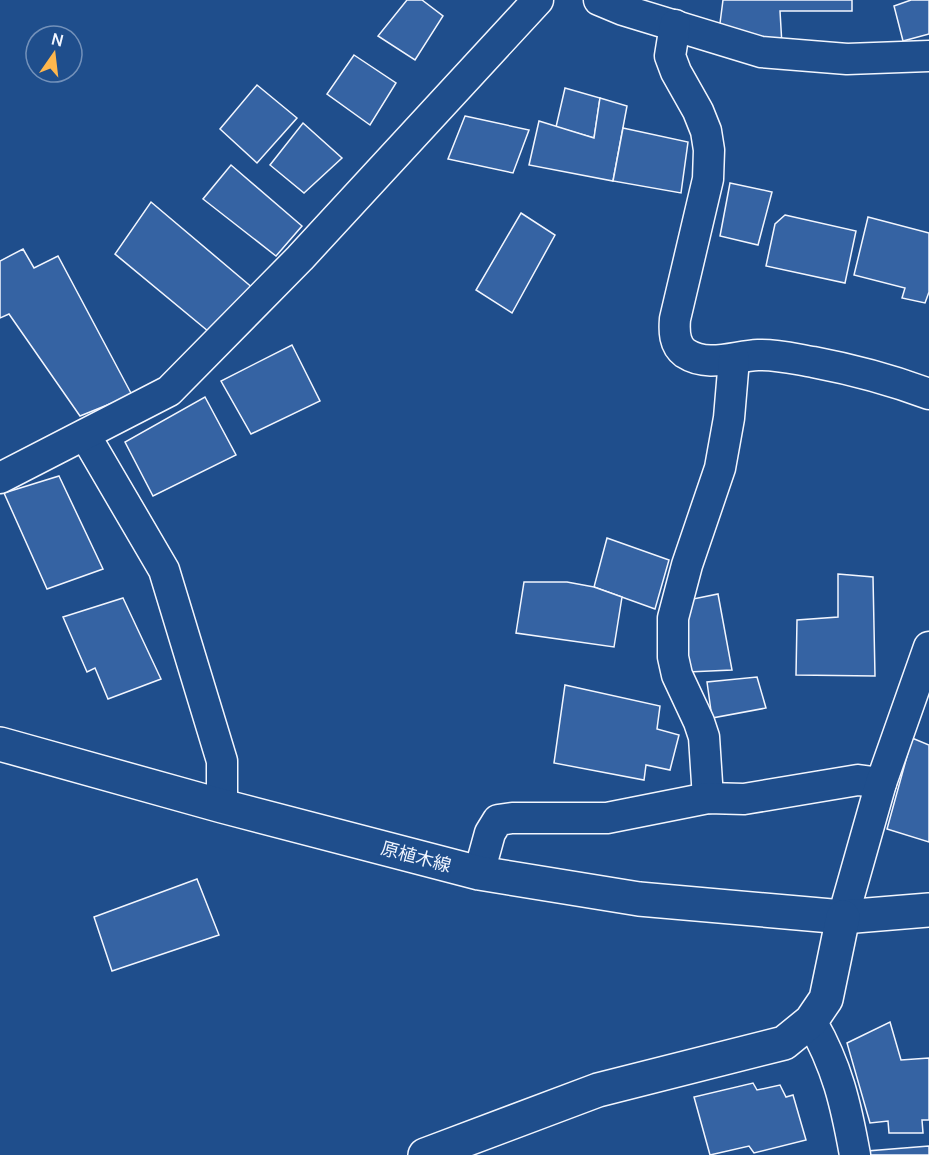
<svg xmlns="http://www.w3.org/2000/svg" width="929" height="1155" font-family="Manrope,'Noto Sans JP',sans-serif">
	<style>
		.building { fill: #3563a3; stroke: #f2f6ff; stroke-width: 1.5 }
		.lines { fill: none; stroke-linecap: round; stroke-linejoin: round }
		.minor-casing { stroke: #f2f6ff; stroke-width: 33 }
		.secondary-casing { stroke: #f2f6ff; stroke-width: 36 }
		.minor { stroke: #1f4e8c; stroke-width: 30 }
		.secondary { stroke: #1f4e8c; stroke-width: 33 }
		.labels { text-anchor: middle; stroke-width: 4.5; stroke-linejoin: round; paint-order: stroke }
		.street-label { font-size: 18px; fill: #f2f6ff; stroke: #1f4e8c }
	</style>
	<rect width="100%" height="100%" fill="#1f4e8c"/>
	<!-- building -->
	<g class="building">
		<path d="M407,0H422L443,16L415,60L378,36Z"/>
		<path d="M723,0H852V11H780L782,45L719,31Z"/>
		<path d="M911,0H929V34L903,41L894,6Z"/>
		<path d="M354,55L396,83L370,125L327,94Z"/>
		<path d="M257,85L297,118L257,163L220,129Z"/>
		<path d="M565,88L600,98L594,138L556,127Z"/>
		<path d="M600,98L627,106L613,181L529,165L539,121L594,138Z"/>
		<path d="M465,116L529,130L513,173L448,159Z"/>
		<path d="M303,123L342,158L304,193L270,165Z"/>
		<path d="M623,128L688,142L681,193L613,181Z"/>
		<path d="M231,165L302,226L276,256L203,199Z"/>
		<path d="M730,183L772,192L758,245L720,236Z"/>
		<path d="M151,202L254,289L214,336L115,254Z"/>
		<path d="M521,213L555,235L512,313L476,290Z"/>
		<path d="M785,215L856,231L845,283L766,266L775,224Z"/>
		<path d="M868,217L929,233V292L925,303L902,298L905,288L854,275Z"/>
		<path d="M23,249L34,268L58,256L132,395L80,416L9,314L0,318V261Z"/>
		<path d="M292,345L320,401L251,434L221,381Z"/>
		<path d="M205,397L236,455L153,496L125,442Z"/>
		<path d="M59,476L103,569L47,589L4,493Z"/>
		<path d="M607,538L669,560L655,609L594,587Z"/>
		<path d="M838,574L873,577L875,676L796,675L797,620L838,617Z"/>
		<path d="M524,582H567L594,587L622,597L614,647L516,633Z"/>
		<path d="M718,594L732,670L688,672L683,601Z"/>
		<path d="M123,598L161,679L108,699L95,668L87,672L63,617Z"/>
		<path d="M757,677L766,708L712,718L707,682Z"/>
		<path d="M565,685L660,706L657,729L679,735L670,770L646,765L644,780L554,763Z"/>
		<path d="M912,738L929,745V842L887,829Z"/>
		<path d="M197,879L219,935L112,971L94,917Z"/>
		<path d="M890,1022L901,1060L929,1058V1120H922L923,1133H889L888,1121L870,1123L847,1043Z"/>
		<path d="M753,1083L757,1090L780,1085L786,1097L793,1095L806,1140L754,1153L749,1146L710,1155L694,1097Z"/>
		<path d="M929,1146V1155H867V1151Z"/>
	</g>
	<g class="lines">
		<!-- minor casing -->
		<g class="minor-casing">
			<g id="minor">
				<path d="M599,0L623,10L761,52L847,59L929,56"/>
				<path d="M675,25L670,56L676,72L698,111L706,131L709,150L708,179L675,319C674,331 674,345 685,353C708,368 734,356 758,355C776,354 795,359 813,362C855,370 889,379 929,394"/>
				<path d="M85,435L164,570L222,761V806"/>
				<path d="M0,478L169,391L300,258L538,0"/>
				<path d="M708,798L704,737L699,722L677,675L673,657V618L687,565L720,468L729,418L734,359"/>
				<path d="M479,873L490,833L498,820L512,818H607L708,798L744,799L858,780L881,783"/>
				<path d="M843,917L881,783L929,647"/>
				<path d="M811,1021C837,1065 846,1105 855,1155"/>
			</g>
		</g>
		<!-- secondary casing -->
		<g class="secondary-casing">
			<g id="secondary">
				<path d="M0,744L222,806L479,873L639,899L843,917L929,910"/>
				<path d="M425,1155L598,1090L784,1043L811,1021L826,999L843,917"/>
			</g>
		</g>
		<!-- minor -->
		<use href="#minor" class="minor"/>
		<!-- secondary -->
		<use href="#secondary" class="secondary"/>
	</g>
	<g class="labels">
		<!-- street labels -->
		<g class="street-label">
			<text transform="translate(416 857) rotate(15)" y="6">原植木線</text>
		</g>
	</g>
	<!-- north arrow -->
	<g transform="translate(54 54) rotate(14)"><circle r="28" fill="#1f4e8c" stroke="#7391ba" stroke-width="1.5"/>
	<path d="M0-4.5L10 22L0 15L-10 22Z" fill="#ffb74d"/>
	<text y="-9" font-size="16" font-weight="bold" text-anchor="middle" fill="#f2f6ff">N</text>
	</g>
</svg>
